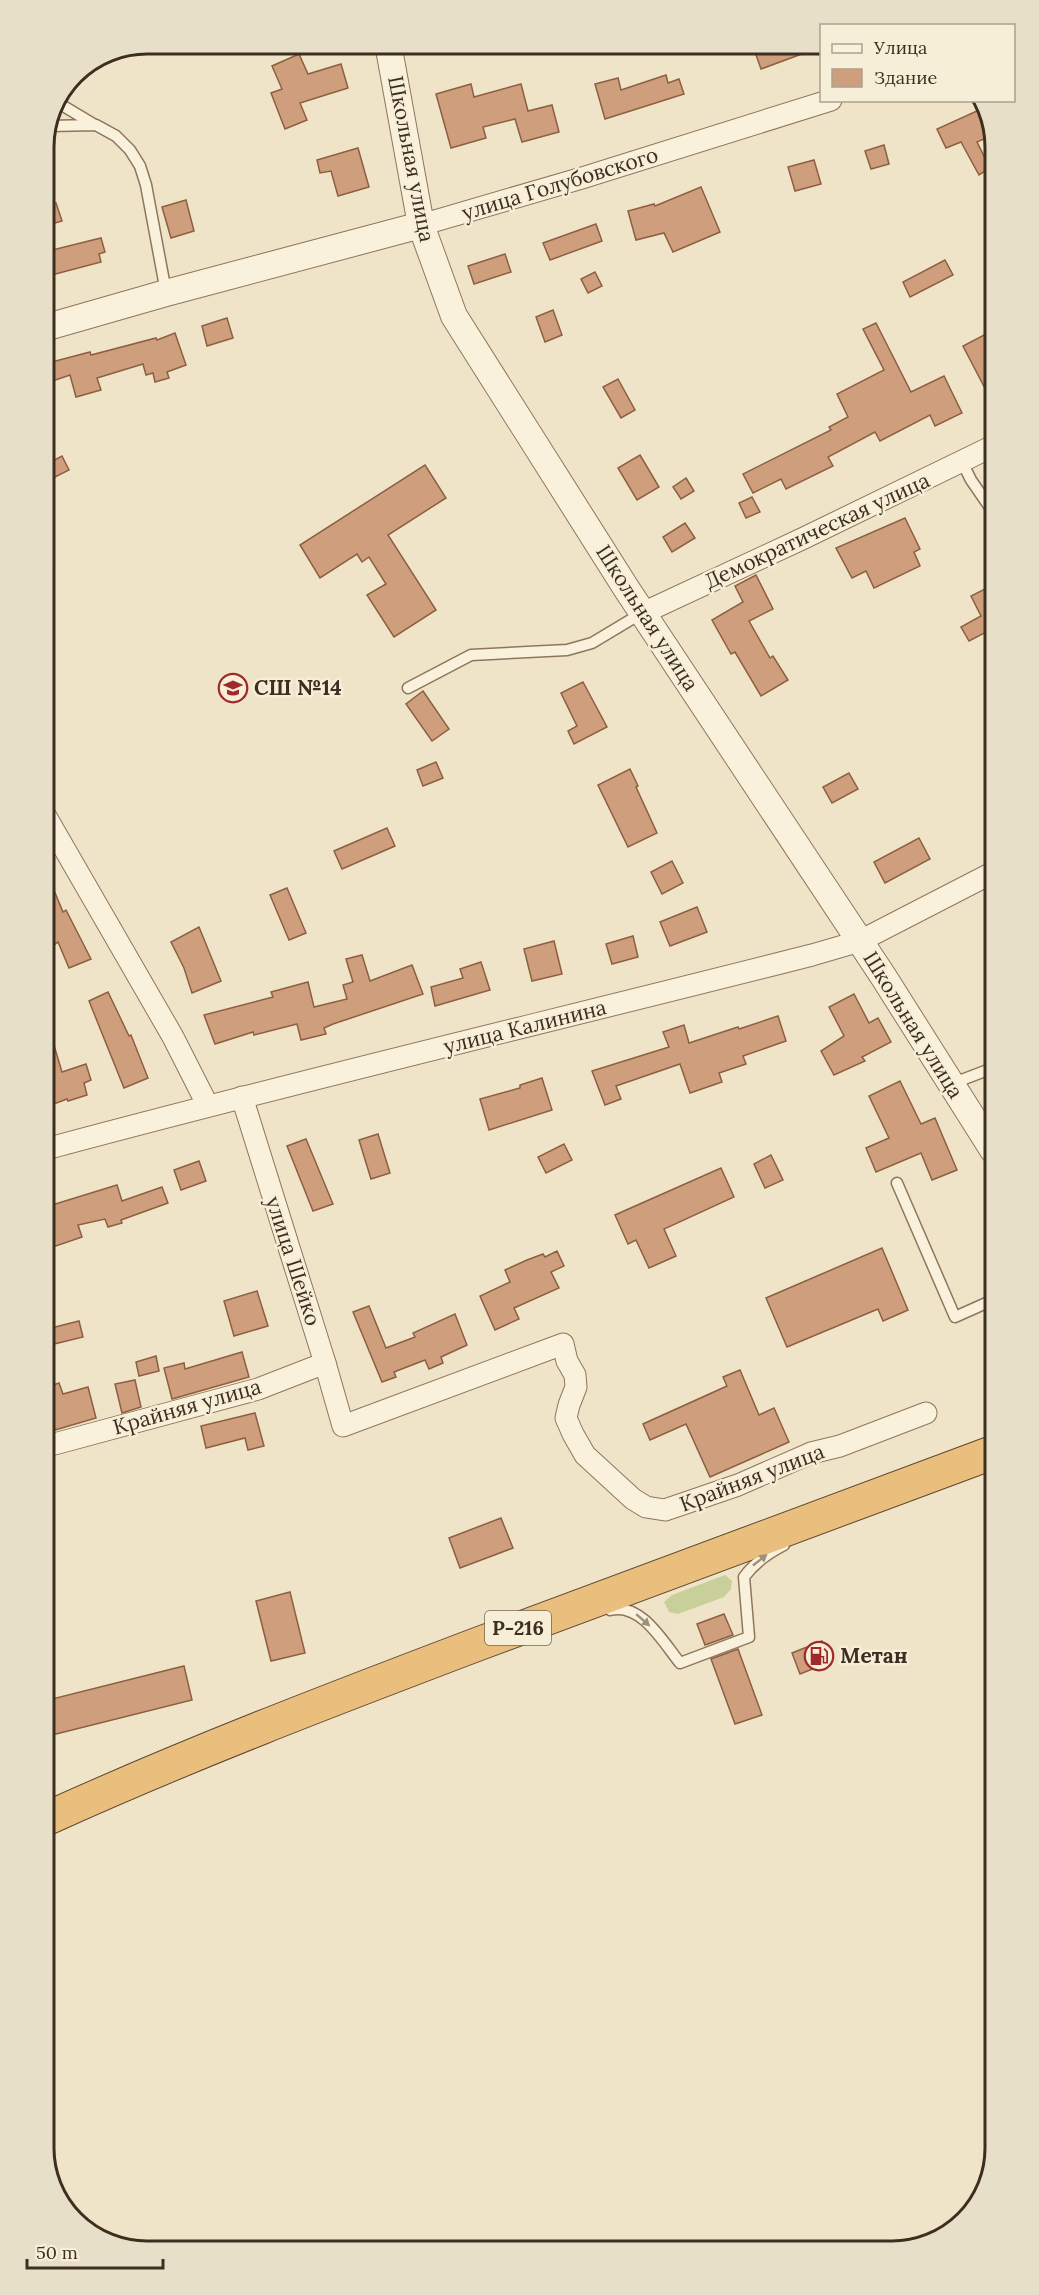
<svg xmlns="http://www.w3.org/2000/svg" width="1039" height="2295" font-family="Lora,serif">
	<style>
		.green { fill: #c9cf9b }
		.building { fill: #cf9f7d; stroke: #8d5f41; stroke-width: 1.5 }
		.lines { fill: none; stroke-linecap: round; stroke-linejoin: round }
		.service-casing { stroke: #8d765c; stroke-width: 13 }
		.minor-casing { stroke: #8d765c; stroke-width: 23 }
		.tertiary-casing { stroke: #8d765c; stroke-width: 28 }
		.trunk-casing { stroke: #5b4430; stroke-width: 35 }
		.service { stroke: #faf1dc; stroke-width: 10 }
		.minor { stroke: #faf1dc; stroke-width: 21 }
		.tertiary { stroke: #faf1dc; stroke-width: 26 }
		.trunk { stroke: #eabe7c; stroke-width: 33 }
		.oneway { fill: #9c907e }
		.labels { text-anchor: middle; stroke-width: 5; stroke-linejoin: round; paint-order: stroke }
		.shield { fill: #f7eed8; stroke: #756857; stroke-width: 1.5 }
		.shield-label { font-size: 20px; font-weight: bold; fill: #3d2e20 }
		.street-label { font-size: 21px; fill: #3d2e20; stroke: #f7eed8 }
		.poi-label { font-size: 21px; font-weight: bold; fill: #3d2e20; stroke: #f7eed8; text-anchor: start }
		.rim { fill: none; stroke: #3d2e20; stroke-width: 3 }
	</style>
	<rect width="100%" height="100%" fill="#f0e4c8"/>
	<!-- green -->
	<path class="green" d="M725,1575L732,1581L731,1589L724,1597L678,1614L669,1612L664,1602L672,1595Z"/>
	<!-- building -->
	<g class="building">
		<path d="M821,44V47L761,69L755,52L775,45Z"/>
		<path d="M299,54L308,74L341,64L348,88L300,103L307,120L285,129L271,93L282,89L272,66Z"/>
		<path d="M666,75L668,83L679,79L684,94L605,119L595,84L618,78L621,90Z"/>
		<path d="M471,84L474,97L521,84L528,111L552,105L559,132L522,142L515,119L483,127L486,138L451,148L436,94Z"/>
		<path d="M979,110L990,136L977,142L990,168L979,175L961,142L946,148L937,129Z"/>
		<path d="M884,145L889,164L871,169L865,151Z"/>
		<path d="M358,148L369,187L338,196L331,171L320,173L317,160Z"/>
		<path d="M814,160L821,184L795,191L788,167Z"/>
		<path d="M701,187L720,232L673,252L664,233L636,240L628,211L654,204L655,206Z"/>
		<path d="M186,200L194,231L171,238L162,207Z"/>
		<path d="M56,203L62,221L44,226V207Z"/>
		<path d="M596,224L602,241L550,260L543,243Z"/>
		<path d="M101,238L105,252L99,254L101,262L44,277V252Z"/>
		<path d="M505,254L511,272L474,284L468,266Z"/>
		<path d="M945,260L953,275L910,297L903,282Z"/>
		<path d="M595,272L602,286L588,293L581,279Z"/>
		<path d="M553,310L562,335L545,342L536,317Z"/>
		<path d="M227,318L233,338L207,346L202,326Z"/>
		<path d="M876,323L911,392L944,376L962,413L935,426L930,415L880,441L875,432L828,457L833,466L786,489L781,479L753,493L743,474L831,430L829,427L848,417L837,394L884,370L863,329Z"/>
		<path d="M175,333L186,365L167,372L169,378L155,382L153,373L146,375L143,364L97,378L101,390L76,397L70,375L44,384V364L90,352L91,355L156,338L157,340Z"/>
		<path d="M986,334L991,344V400L963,346Z"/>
		<path d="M618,379L635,410L621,418L603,387Z"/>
		<path d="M640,455L659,487L637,500L618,468Z"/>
		<path d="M62,456L69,470L45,482V465Z"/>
		<path d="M425,465L446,498L388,535L436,610L394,637L367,595L386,584L369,557L362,562L357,554L320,578L300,545Z"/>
		<path d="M686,478L694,491L681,499L673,487Z"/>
		<path d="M752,497L760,512L746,518L739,503Z"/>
		<path d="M905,518L920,549L914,552L920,566L874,588L866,571L852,578L836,548Z"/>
		<path d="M685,523L695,538L672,552L663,537Z"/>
		<path d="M756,575L773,609L749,621L770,658L773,656L788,680L761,696L735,652L731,654L712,620L743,602L735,586Z"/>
		<path d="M991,586V637L988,631L969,641L961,627L981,616L971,596Z"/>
		<path d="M583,682L607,727L574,744L568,731L577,726L561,693Z"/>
		<path d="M423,691L449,729L432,741L406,704Z"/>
		<path d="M436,762L443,778L423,786L417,770Z"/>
		<path d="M630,769L638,786L636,787L657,833L628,847L598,785Z"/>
		<path d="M849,773L858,789L832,803L823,787Z"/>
		<path d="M387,828L395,846L342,869L334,851Z"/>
		<path d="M919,838L930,859L885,883L874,862Z"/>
		<path d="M672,861L683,883L662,894L651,872Z"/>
		<path d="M46,871L63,912L66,910L91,959L69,968L58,942L54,945L46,929Z"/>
		<path d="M287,888L306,933L289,940L270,895Z"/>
		<path d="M697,907L707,932L670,946L660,922Z"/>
		<path d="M199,927L221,981L192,993L184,968L171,942Z"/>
		<path d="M633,936L638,957L612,964L606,944Z"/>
		<path d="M554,941L562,974L532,981L524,949Z"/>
		<path d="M362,955L370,981L412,965L423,994L333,1024L324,1028L326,1034L301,1040L297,1024L254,1035L253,1032L215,1044L204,1015L273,997L271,992L308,982L314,1007L347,999L343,985L353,982L346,959Z"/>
		<path d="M481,962L490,990L435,1006L431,987L463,978L460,969Z"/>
		<path d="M108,992L129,1036L131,1035L148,1078L124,1088L89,1001Z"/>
		<path d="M854,994L869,1023L878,1018L891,1042L862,1057L865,1061L834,1075L821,1051L844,1036L829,1007Z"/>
		<path d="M778,1016L786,1041L743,1056L746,1064L719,1073L722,1082L690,1093L680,1064L616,1086L621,1099L605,1105L592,1071L669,1047L663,1032L684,1025L689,1043L738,1027L739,1029Z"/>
		<path d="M46,1032H50L62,1072L86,1064L91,1080L84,1083L87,1095L68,1101L67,1099L46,1107Z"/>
		<path d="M542,1078L552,1110L489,1130L480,1099L520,1088V1085Z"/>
		<path d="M900,1081L921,1124L935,1118L957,1170L932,1180L921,1153L876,1172L866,1148L889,1138L869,1096Z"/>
		<path d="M378,1134L390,1173L371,1179L359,1140Z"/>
		<path d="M306,1139L333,1204L313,1211L287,1146Z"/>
		<path d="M564,1144L572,1160L546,1173L538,1157Z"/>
		<path d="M771,1155L783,1180L765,1188L754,1164Z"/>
		<path d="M199,1161L206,1181L181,1190L174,1170Z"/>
		<path d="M721,1168L734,1197L664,1229L676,1256L649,1268L636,1240L628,1244L615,1215Z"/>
		<path d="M117,1185L122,1201L162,1187L168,1203L121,1220L122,1223L108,1227L105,1219L78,1225L82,1237L47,1249V1213L54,1212L52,1205Z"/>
		<path d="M882,1248L908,1310L883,1321L878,1309L787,1347L766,1298Z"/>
		<path d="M557,1251L564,1266L551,1272L559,1288L514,1308L519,1319L495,1330L480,1296L510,1282L505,1270L527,1260L543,1254L545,1257Z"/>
		<path d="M257,1291L268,1326L234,1336L224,1301Z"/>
		<path d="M369,1306L386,1348L415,1337L413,1333L455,1314L467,1345L441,1357L443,1363L429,1369L425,1360L394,1372L396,1377L382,1382L353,1312Z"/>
		<path d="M79,1321L83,1337L50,1345L47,1329Z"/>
		<path d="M242,1352L249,1377L172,1399L164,1368L184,1363L185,1369Z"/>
		<path d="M156,1356L159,1371L139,1376L136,1362Z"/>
		<path d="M740,1370L759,1415L774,1408L789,1442L710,1477L686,1424L650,1440L643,1424L727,1386L723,1377Z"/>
		<path d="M135,1380L141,1407L122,1413L115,1384Z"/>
		<path d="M59,1383L63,1394L88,1387L96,1418L55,1430L47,1401V1387Z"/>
		<path d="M255,1413L264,1446L248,1450L245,1438L206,1448L201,1426Z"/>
		<path d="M501,1518L513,1548L460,1568L449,1538Z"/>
		<path d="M290,1592L305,1653L271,1661L256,1601Z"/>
		<path d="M724,1614L733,1635L705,1645L697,1624Z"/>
		<path d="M822,1641L830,1662L800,1674L792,1653Z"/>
		<path d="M738,1649L762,1715L735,1724L711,1659Z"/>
		<path d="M184,1666L192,1700L48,1736V1700Z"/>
	</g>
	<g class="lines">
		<!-- service casing -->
		<g class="service-casing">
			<g id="service">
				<path d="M60,104L95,125"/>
				<path d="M50,126L96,125L116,136L130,150L140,166L146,185L166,292"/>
				<path d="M962,462L971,480L991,509"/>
				<path d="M408,688L471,655L567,650L592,643L642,613"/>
				<path d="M951,1084L993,1068"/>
				<path d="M897,1183L955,1317L993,1300"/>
				<path d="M610,1610C641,1602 663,1642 680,1663L749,1637L744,1577C755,1562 768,1553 784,1545"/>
			</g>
		</g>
		<!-- minor casing -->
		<g class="minor-casing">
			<g id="minor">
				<path d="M421,225L582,178L831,100"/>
				<path d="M643,613L804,538L991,447"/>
				<path d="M45,815L173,1037L208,1106"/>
				<path d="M242,1097L325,1363L343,1426L563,1344L567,1361L575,1375L576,1387L569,1405L566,1418L573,1434L585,1455L633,1499L646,1507L665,1510L738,1485L811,1453L840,1446L926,1413"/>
				<path d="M46,1149C301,1080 557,1020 812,955L860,941L992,873"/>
				<path d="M47,1446L258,1389L325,1363"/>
			</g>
		</g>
		<!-- tertiary casing -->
		<g class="tertiary-casing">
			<g id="tertiary">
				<path d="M389,49L421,225L454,316L626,588L883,976L993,1150"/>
				<path d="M44,328L166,293L421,225"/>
			</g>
		</g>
		<!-- trunk casing -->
		<g class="trunk-casing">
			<path id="trunk" d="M48,1818C189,1754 333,1699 478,1644C649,1579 821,1515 994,1452"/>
		</g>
		<!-- service -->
		<use href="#service" class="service"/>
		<!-- minor -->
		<use href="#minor" class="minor"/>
		<!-- tertiary -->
		<use href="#tertiary" class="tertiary"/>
		<!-- trunk -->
		<use href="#trunk" class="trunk"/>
	</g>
	<!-- one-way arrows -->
	<defs><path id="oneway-solid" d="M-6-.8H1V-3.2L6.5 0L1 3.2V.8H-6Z" transform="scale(1.5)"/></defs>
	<g class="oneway">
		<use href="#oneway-solid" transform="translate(760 1560) rotate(-38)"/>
		<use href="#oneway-solid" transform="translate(643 1620) rotate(41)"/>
	</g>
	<!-- icons -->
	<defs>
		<g id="school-ring" transform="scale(1.5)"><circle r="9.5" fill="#f7eed8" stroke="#9e2a2b" stroke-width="1.5"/><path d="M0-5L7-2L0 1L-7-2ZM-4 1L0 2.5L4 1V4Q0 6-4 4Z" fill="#9e2a2b"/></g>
		<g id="fuel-ring" transform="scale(1.5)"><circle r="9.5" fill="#f7eed8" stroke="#9e2a2b" stroke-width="1.5"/><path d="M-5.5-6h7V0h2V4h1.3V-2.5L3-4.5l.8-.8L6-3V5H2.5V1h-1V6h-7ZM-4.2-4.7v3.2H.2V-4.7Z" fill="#9e2a2b"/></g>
	</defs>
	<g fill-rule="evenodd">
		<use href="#school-ring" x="233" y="688"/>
		<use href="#fuel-ring" x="819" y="1656"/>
	</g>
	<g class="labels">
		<!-- shield labels -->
		<rect class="shield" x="485" y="1611" width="66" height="34" rx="4.5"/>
		<g class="shield-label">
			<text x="518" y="1635">Р-216</text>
		</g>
		<!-- street labels -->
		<g class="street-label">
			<text transform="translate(411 159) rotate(79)" y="7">Школьная улица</text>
			<text transform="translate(560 184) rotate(-17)" y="7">улица Голубовского</text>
			<text transform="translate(817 531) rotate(-25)" y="7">Демократическая улица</text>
			<text transform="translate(647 618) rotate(57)" y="7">Школьная улица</text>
			<text transform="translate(913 1025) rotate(58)" y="7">Школьная улица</text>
			<text transform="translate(525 1027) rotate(-14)" y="7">улица Калинина</text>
			<text transform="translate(293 1261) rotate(72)" y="7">улица Шейко</text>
			<text transform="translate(187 1407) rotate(-16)" y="7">Крайняя улица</text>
			<text transform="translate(752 1478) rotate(-21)" y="7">Крайняя улица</text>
		</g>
		<!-- poi labels -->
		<g class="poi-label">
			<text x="254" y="695">СШ №14</text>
			<text x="840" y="1663">Метан</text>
		</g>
	</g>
	<!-- crop -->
	<path d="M0 0H1039V2295H0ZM147 54H892A93 93 0 0 1 985 147V2148A93 93 0 0 1 892 2241H147A93 93 0 0 1 54 2148V147A93 93 0 0 1 147 54Z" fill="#e8dfc9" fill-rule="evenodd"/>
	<path class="rim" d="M147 54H892A93 93 0 0 1 985 147V2148A93 93 0 0 1 892 2241H147A93 93 0 0 1 54 2148V147A93 93 0 0 1 147 54Z"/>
	<!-- legend -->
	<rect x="820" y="24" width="195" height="78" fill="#f7eed8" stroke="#ada18e" stroke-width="1.5"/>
	<rect x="832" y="44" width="30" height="9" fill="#faf1dc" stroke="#ada18e" stroke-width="1.5"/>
	<text x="874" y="54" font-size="18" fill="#3d2e20">Улица</text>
	<rect x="832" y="69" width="30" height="18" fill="#cf9f7d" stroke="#ada18e" stroke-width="1.5"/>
	<text x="874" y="84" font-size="18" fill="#3d2e20">Здание</text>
	<!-- scale -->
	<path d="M27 2259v9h136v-9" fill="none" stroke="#3d2e20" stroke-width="3"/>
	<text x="36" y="2259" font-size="18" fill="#3d2e20" stroke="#f7eed8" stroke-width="4.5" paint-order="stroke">50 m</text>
</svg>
